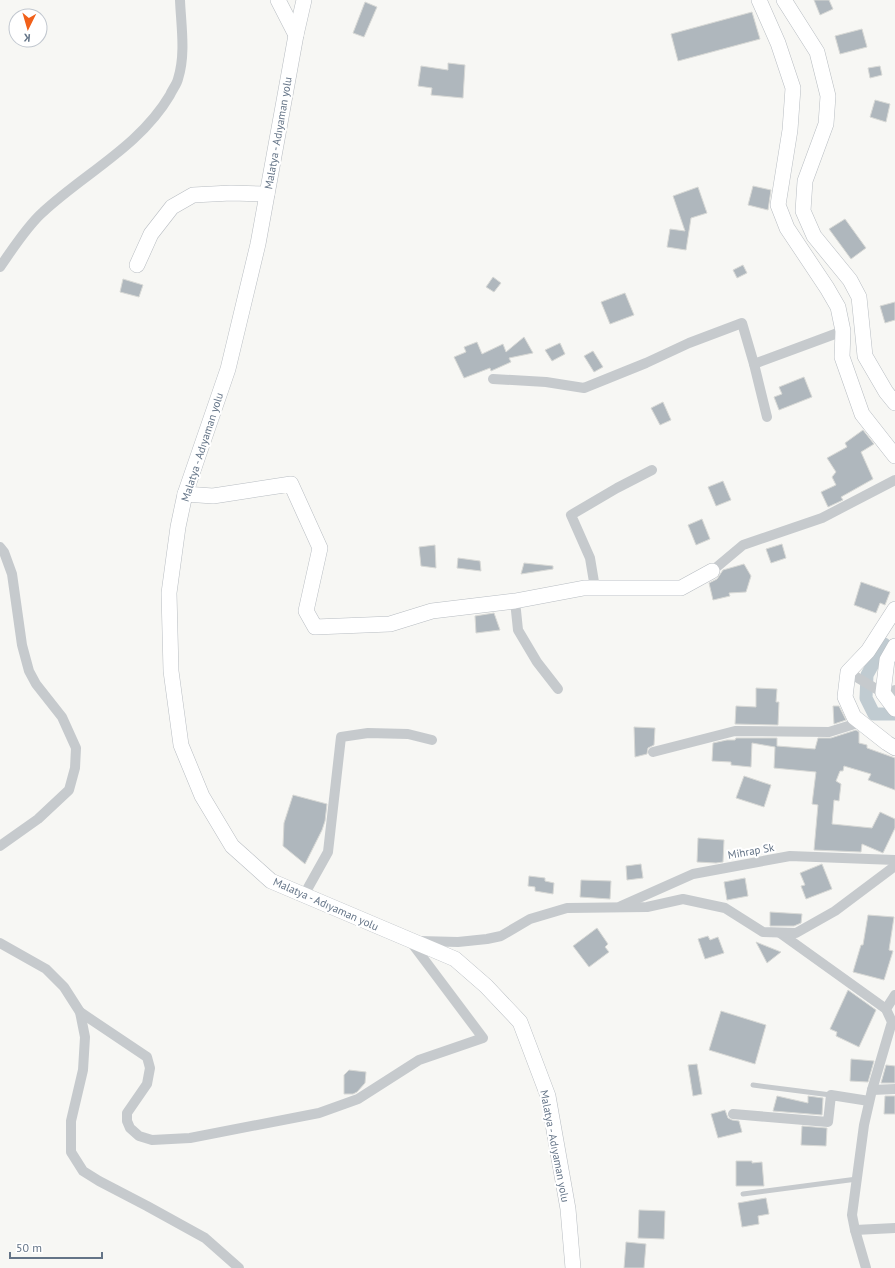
<svg xmlns="http://www.w3.org/2000/svg" width="895" height="1268" font-family="'PT Sans',sans-serif">
	<style>
		.lines { fill: none; stroke-linecap: round; stroke-linejoin: round }
		.canal { stroke: #c0cbd1; stroke-width: 13 }
		.building { fill: #afb7bd; stroke: #d8d9d6 }
		.secondary-casing { stroke: #b8bdc2; stroke-width: 16 }
		.lane { stroke: #c6cacd; stroke-width: 5 }
		.street { stroke: #c6cacd; stroke-width: 10 }
		.secondary { stroke: #fff; stroke-width: 15 }
		.labels { text-anchor: middle; stroke-width: 4; stroke-linejoin: round; paint-order: stroke }
		.street-label { font-size: 11px; fill: #647487; stroke: #fff }
	</style>
	<rect width="100%" height="100%" fill="#f7f7f4"/>
	<g class="lines">
		<!-- canal -->
		<path class="canal" d="M884,644L867,675L866,698L874,714H895"/>
	</g>
	<!-- building -->
	<g class="building">
		<path d="M814,0H829L833,9L820,15Z"/>
		<path d="M365,2L377,7L364,37L353,33Z"/>
		<path d="M752,12L760,39L678,61L671,34Z"/>
		<path d="M862,29L867,47L840,54L835,36Z"/>
		<path d="M448,63L465,65L463,98L431,95L432,88L418,86L421,66L448,70Z"/>
		<path d="M880,66L882,75L870,78L868,68Z"/>
		<path d="M875,100L890,104L886,122L870,117Z"/>
		<path d="M753,186L771,190L768,210L748,205Z"/>
		<path d="M698,187L707,213L691,218L686,250L667,247L670,229L685,231L673,196Z"/>
		<path d="M845,219L866,248L851,259L829,229Z"/>
		<path d="M743,265L747,273L737,278L733,270Z"/>
		<path d="M493,277L501,283L494,292L486,287Z"/>
		<path d="M123,279L143,285L139,297L120,292Z"/>
		<path d="M625,293L634,315L610,324L601,302Z"/>
		<path d="M895,302V320L885,323L880,306Z"/>
		<path d="M524,337L533,353L509,358L511,362L491,371L490,368L464,378L454,357L466,352L464,347L477,342L482,354L503,344L506,352Z"/>
		<path d="M560,343L565,354L552,361L545,350Z"/>
		<path d="M593,351L603,367L594,372L584,356Z"/>
		<path d="M804,377L812,397L779,410L774,397L782,394L779,387Z"/>
		<path d="M663,402L671,420L660,425L651,408Z"/>
		<path d="M863,430L874,444L861,452L873,479L841,497L843,500L828,507L821,492L836,485L832,477L836,472L827,458L847,447L845,443Z"/>
		<path d="M723,481L731,500L716,506L708,487Z"/>
		<path d="M702,519L710,539L696,545L688,525Z"/>
		<path d="M782,544L786,558L771,563L766,549Z"/>
		<path d="M435,545L436,568L421,566L419,547Z"/>
		<path d="M458,558L480,561L481,571L457,568Z"/>
		<path d="M524,563L553,566V569L521,574Z"/>
		<path d="M744,564L751,576L746,592L729,593L730,596L713,600L709,583L717,579L723,570Z"/>
		<path d="M861,582L890,592L885,605L880,603L876,613L854,605Z"/>
		<path d="M494,613L500,630L476,633L475,616Z"/>
		<path d="M756,688L777,689L776,702H779L778,725L735,724L736,706L756,707Z"/>
		<path d="M833,706H839L846,720L834,724Z"/>
		<path d="M634,727L655,728L654,745L648,748L647,754L635,757Z"/>
		<path d="M856,730L859,732V743L867,745V748L895,758V790L868,780L871,774L844,766L843,771H840L836,781L841,784L839,801L834,800L832,824L872,828L880,812L895,819V828L883,853L862,844L861,852L814,850L818,805L812,804L816,772L774,768L775,747L752,743L751,767L731,765V762L712,761L713,743L727,740H735L736,738H777V746L815,749L818,738H831Z"/>
		<path d="M744,776L771,785L764,807L736,798Z"/>
		<path d="M293,795L327,804L325,821L322,830L305,864L283,846L284,823Z"/>
		<path d="M698,838L724,840L723,862L716,863L697,862Z"/>
		<path d="M641,864L643,878L627,880L626,866Z"/>
		<path d="M822,864L832,889L806,899L801,886L805,885L800,873Z"/>
		<path d="M529,876L545,878V881L554,883L553,894L535,891V887L528,886Z"/>
		<path d="M745,878L748,896L727,900L724,882Z"/>
		<path d="M581,880L611,881L610,899L580,897Z"/>
		<path d="M770,912L802,914L801,923L794,926H770Z"/>
		<path d="M868,915L894,917L889,950L893,951L884,980L853,972L861,945H863Z"/>
		<path d="M597,928L608,944L605,947L609,952L589,967L573,946Z"/>
		<path d="M708,936L710,940L718,937L724,953L705,959L698,939Z"/>
		<path d="M756,942L781,952L767,963Z"/>
		<path d="M848,990L876,1010L859,1047L836,1036L837,1032L830,1029Z"/>
		<path d="M721,1011L766,1025L755,1064L709,1050Z"/>
		<path d="M851,1059L874,1061L868,1082L850,1081Z"/>
		<path d="M697,1064L702,1094L693,1096L688,1065Z"/>
		<path d="M886,1065L895,1066V1083H881Z"/>
		<path d="M349,1070L366,1072L365,1083L357,1092L353,1094H344V1075Z"/>
		<path d="M777,1096L808,1103V1096L823,1098L822,1115L773,1111Z"/>
		<path d="M885,1096H895V1114H884Z"/>
		<path d="M725,1110L728,1118L732,1120L739,1121L742,1132L718,1138L711,1114Z"/>
		<path d="M802,1126L827,1128L826,1146L801,1145Z"/>
		<path d="M736,1161H752V1163L762,1162L764,1186H736Z"/>
		<path d="M766,1198L769,1214L758,1216L759,1224L742,1227L738,1203Z"/>
		<path d="M639,1210L665,1211L664,1239L638,1238Z"/>
		<path d="M626,1242L646,1244L644,1268H624Z"/>
	</g>
	<g class="lines">
		<!-- secondary casing -->
		<g class="secondary-casing">
			<g id="secondary">
				<path d="M278,0L296,35"/>
				<path d="M304,0L296,35L258,244L228,369L185,494L178,527L169,593L171,671L181,745L202,796L232,846L271,881L455,959L486,986L520,1022L548,1096L568,1209L573,1268"/>
				<path d="M759,0L778,43L793,88L790,130L778,205L787,228L827,288L838,307L843,331L842,357L862,414L895,456"/>
				<path d="M784,0L817,52L828,96L826,124L805,181L803,211L814,236L850,280L859,297L865,356L886,392L895,403"/>
				<path d="M137,265L151,234L172,207L193,195L231,193L267,194"/>
				<path d="M185,494L213,496L291,484L320,548L306,611L315,627L390,624L432,611L515,601L584,588H681L712,571"/>
				<path d="M895,609L868,651L848,672L845,697L854,717L887,743L895,748"/>
				<path d="M895,646L887,660L883,693L895,709"/>
			</g>
		</g>
		<!-- lane -->
		<g class="lane">
			<path d="M753,1085L831,1095"/>
			<path d="M743,1194L857,1179"/>
		</g>
		<!-- street -->
		<g class="street">
			<path d="M0,267C12,250 27,226 43,212C85,173 140,146 170,95C172,90 177,84 178,79C186,54 181,25 180,0"/>
			<path d="M754,364L843,331"/>
			<path d="M493,379L546,382L584,388L646,363L689,343L742,323L754,364L767,417"/>
			<path d="M0,547L4,552L12,574L22,645L29,671L36,684L62,717L76,748L75,768L69,790L38,819L0,846"/>
			<path d="M712,571L743,545L822,518L895,480"/>
			<path d="M595,588L590,558L571,515L617,488L652,470"/>
			<path d="M515,601L518,630L537,662L558,689"/>
			<path d="M848,672L883,693L895,690"/>
			<path d="M653,752L735,731L829,732L861,722"/>
			<path d="M304,895L328,852L341,737L368,733L408,734L432,740"/>
			<path d="M621,906L693,874L790,856L895,860"/>
			<path d="M780,933L886,1009"/>
			<path d="M419,941L458,942L487,939L501,936L530,919L567,908L647,907L683,899L725,908L763,932L796,933L835,911L895,866"/>
			<path d="M0,943L46,969L64,987L80,1012L85,1037L83,1070L71,1121V1152L83,1171L99,1181L147,1206L205,1238L239,1268"/>
			<path d="M80,1012L147,1057L150,1068L147,1084L127,1113V1121L130,1128L139,1136L152,1140L190,1138L319,1113L358,1099L419,1060L483,1038L411,942"/>
			<path d="M872,1090L895,1089"/>
			<path d="M733,1114L828,1122L831,1095L869,1101"/>
			<path d="M855,1230L895,1228"/>
			<path d="M866,1268L855,1230L852,1215L864,1125L872,1090L892,1022L886,1009L895,995"/>
		</g>
		<!-- secondary -->
		<use href="#secondary" class="secondary"/>
	</g>
	<g class="labels">
		<!-- street labels -->
		<g class="street-label">
			<text transform="translate(278 133) rotate(-80)" y="4">Malatya - Adıyaman yolu</text>
			<text transform="translate(202 447) rotate(-72)" y="4">Malatya - Adıyaman yolu</text>
			<text transform="translate(751 851) rotate(-10)" y="4">Mihrap Sk</text>
			<text transform="translate(326 904) rotate(24)" y="4">Malatya - Adıyaman yolu</text>
			<text transform="translate(555 1146) rotate(79)" y="4">Malatya - Adıyaman yolu</text>
		</g>
	</g>
	<!-- north arrow -->
	<g transform="translate(28 28) rotate(185)"><circle r="19" fill="#ffffff" stroke="#c1c7cf"/>
	<path d="M0-3L7 15L0 10L-7 15Z" fill="#f1601a"/>
	<text y="-6" font-size="11" font-weight="bold" text-anchor="middle" fill="#647487">K</text>
	</g>
	<!-- scale -->
	<path d="M10 1252v6h92v-6" fill="none" stroke="#647487" stroke-width="2"/>
	<text x="16" y="1252" font-size="12" fill="#647487" stroke="#ffffff" stroke-width="3" paint-order="stroke">50 m</text>
</svg>
